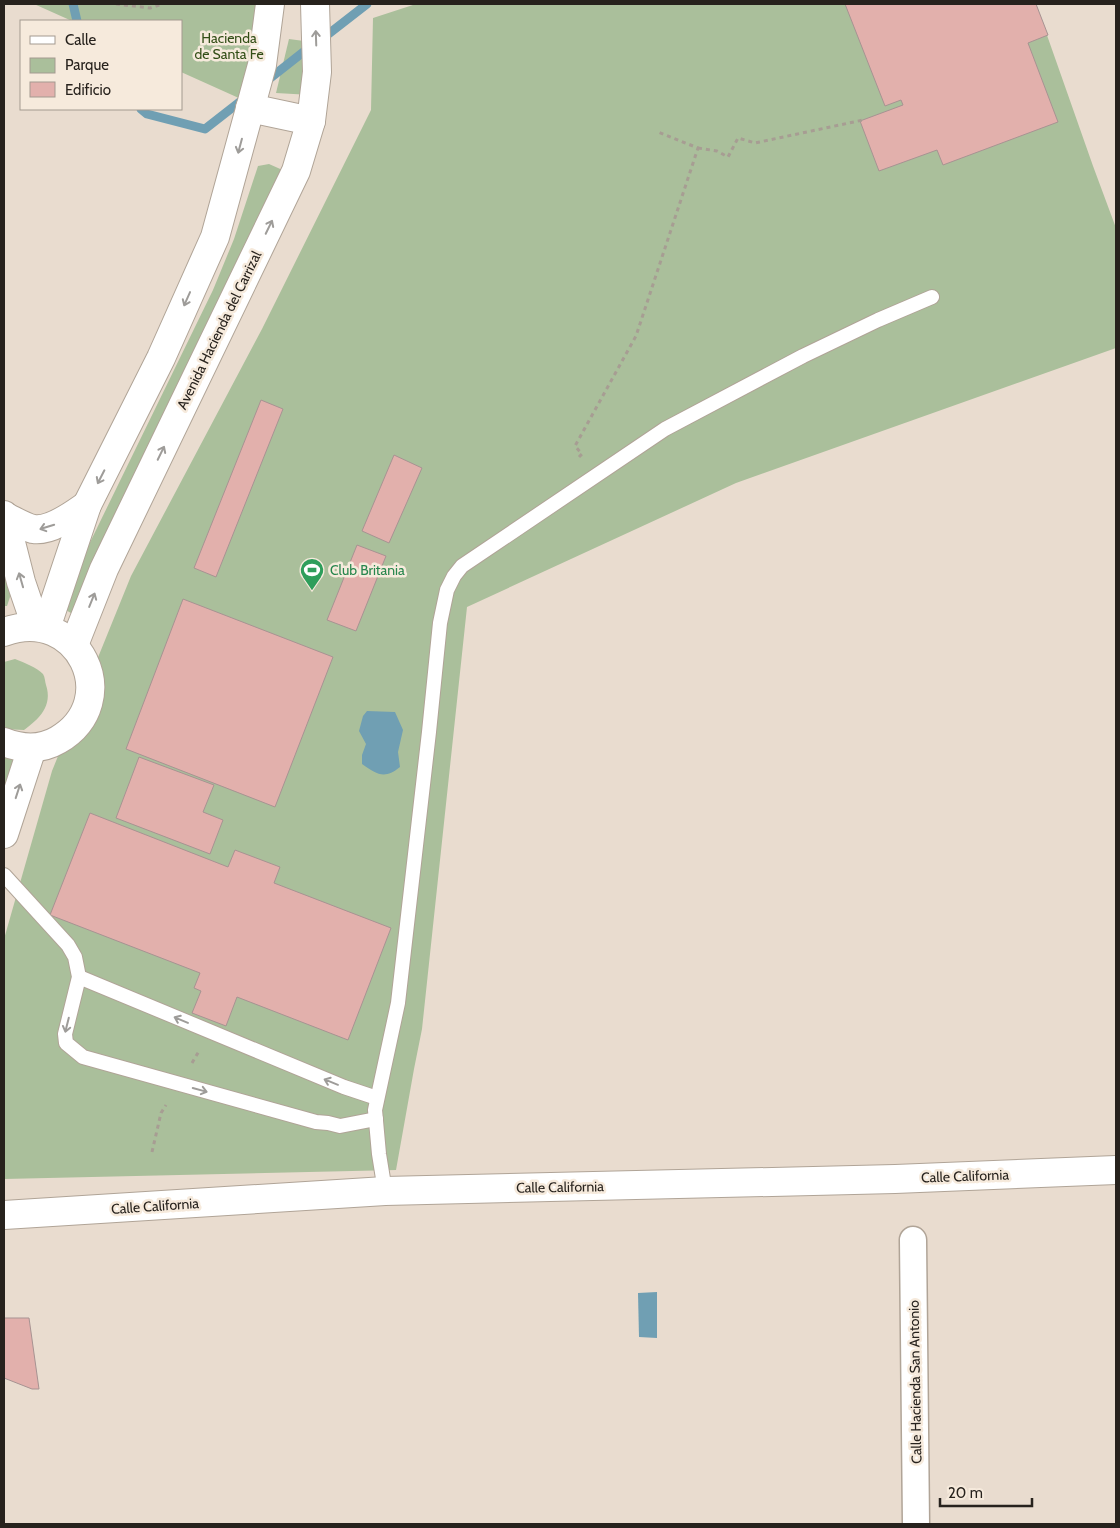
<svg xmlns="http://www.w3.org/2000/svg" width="1120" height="1528" font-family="Cabin,sans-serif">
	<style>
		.green { fill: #aabf9b }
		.water { fill: #709fb3 }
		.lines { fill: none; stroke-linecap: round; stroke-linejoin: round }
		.stream { stroke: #709fb3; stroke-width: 9 }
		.building { fill: #e2b0ac; stroke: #a79392 }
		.service-casing { stroke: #b0a497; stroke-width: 16 }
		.minor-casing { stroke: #b0a497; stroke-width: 29 }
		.tertiary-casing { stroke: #b0a497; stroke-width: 30 }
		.secondary-casing { stroke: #b0a497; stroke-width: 30 }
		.path { stroke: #a79d93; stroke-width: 3; stroke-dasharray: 4 4; stroke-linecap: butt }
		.service { stroke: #fff; stroke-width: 14 }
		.minor { stroke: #fff; stroke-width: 26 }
		.tertiary { stroke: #fff; stroke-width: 28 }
		.secondary { stroke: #fff; stroke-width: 28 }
		.oneway { stroke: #9e9c99 }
		.labels { text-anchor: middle; stroke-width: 5; stroke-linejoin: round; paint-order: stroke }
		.park-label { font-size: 14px; fill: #324e16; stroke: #f6eadc }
		.street-label { font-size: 14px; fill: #27221d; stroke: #f6eadc }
		.leisure-label { font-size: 14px; fill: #27864d; stroke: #f6eadc; text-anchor: start }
	</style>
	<rect width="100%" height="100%" fill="#e9dccf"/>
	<!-- green -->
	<g class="green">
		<path d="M34,4H281L261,108L181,72V21H72Z"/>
		<path d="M416,4H1036L1093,166L1116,228V348L736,483L467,607L422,1029L414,1069L396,1170L4,1179V939L52,771L131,576L262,329L371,110L373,18Z"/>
		<path d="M289,39L319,43L311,95L276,93Z"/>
		<path d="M269,164L287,172L76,616L59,606L213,290L234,239L258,166Z"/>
		<path d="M4,567L11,594L7,606H4Z"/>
		<path d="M15,659C25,663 36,667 43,674C45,677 45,682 46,685C53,706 39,719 24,730L4,729V662Z"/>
		<path d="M4,749H19L4,802Z"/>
	</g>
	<!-- water -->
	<g class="water">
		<path d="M367,711L395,712L403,730L398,752L400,767C384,780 377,774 362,764V755L366,744L359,731L363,716Z"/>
		<path d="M657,1292V1338L639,1337L638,1293Z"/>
	</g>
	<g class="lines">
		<!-- stream -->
		<g class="stream">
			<path d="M73,4L77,21"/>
			<path d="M322,39L367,4"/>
			<path d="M264,83L311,46"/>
			<path d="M141,109L147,114L205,129L246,97"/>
		</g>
	</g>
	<!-- building -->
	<g class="building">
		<path d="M845,4H1036L1048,35L1028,43L1058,122L943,165L937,150L879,171L860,121L903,105L901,100L885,106Z"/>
		<path d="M261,400L283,409L216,577L194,568Z"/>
		<path d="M394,455L422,468L389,543L362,531Z"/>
		<path d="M357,545L386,556L356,631L327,620Z"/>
		<path d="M183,599L333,657L275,807L126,749Z"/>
		<path d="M139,757L214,785L203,812L223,820L210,854L116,818Z"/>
		<path d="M90,813L228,867L235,850L280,867L274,883L391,928L348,1040L237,997L226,1026L192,1013L201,991L194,988L200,973L50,915Z"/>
		<path d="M4,1318H29L39,1389H32L4,1378Z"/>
	</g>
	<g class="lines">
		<!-- service casing -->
		<g class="service-casing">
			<g id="service">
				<path d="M4,875L68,945L75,957L79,977L65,1034L66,1043L83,1057L316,1122L328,1123L340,1126L376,1119"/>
				<path d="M79,977L344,1087L377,1098"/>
				<path d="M385,1191L379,1154L375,1110L398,1003L429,732L440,623L447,590L454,576L462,566L665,429L803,356L878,320L932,297"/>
			</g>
		</g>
		<!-- minor casing -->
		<g class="minor-casing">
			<path id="minor" d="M913,1240L916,1524"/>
		</g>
		<!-- tertiary casing -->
		<g class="tertiary-casing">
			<g id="tertiary">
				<path d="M250,108L311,121"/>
				<path d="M4,515L21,582L36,626"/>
				<path d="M4,516C13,520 24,527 33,529C51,532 74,514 87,505"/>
				<path d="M46,628L87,505L161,358L215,237L262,65L270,4"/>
				<path d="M4,632C78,604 125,701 58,740C41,750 22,749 4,742"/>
				<path d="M74,645L104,569L296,171L311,121L317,72L315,4"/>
				<path d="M4,834L32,748"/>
			</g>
		</g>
		<!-- secondary casing -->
		<g class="secondary-casing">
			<path id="secondary" d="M4,1215L385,1191L895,1179L1116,1170"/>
		</g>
		<!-- path -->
		<g class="path">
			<path d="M116,4L150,8L163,4"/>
			<path d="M698,148L717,151L728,157L738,138L755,143L863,120"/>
			<path d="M579,457L582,454L575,446L636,336L698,148L658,132"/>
			<path d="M192,1063L199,1051"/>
			<path d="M152,1152L161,1113L166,1105"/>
		</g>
		<!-- service -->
		<use href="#service" class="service"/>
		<!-- minor -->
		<use href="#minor" class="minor"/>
		<!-- tertiary -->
		<use href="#tertiary" class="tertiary"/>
		<!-- secondary -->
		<use href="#secondary" class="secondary"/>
	</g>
	<!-- one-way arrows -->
	<defs><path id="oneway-shaft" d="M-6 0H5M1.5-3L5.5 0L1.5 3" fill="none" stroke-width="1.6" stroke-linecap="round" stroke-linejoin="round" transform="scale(1.25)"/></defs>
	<g class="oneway">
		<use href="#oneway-shaft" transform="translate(316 38) rotate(-92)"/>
		<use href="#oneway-shaft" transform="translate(240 146) rotate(105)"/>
		<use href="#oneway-shaft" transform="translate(269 227) rotate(-64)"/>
		<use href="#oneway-shaft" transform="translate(187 299) rotate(114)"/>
		<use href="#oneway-shaft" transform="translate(161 453) rotate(-64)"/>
		<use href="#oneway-shaft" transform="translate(101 477) rotate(117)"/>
		<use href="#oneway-shaft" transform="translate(47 527) rotate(163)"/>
		<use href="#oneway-shaft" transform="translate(21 580) rotate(-106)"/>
		<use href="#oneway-shaft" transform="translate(92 600) rotate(-68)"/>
		<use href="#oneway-shaft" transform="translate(18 791) rotate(-72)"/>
		<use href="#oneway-shaft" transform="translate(181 1020) rotate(-157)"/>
		<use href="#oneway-shaft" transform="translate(67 1025) rotate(104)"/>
		<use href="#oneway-shaft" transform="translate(331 1082) rotate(-158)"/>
		<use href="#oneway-shaft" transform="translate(200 1090) rotate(15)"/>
	</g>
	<!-- icons -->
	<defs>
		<g id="stadium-pin" transform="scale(1.25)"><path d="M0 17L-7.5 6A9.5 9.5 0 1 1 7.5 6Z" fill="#2e9e5b" stroke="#f6eadc"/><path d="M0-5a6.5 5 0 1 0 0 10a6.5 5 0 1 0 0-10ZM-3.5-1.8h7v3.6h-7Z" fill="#fff"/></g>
	</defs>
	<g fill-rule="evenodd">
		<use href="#stadium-pin" x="312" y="570"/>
	</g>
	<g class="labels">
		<!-- park labels -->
		<g class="park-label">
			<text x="229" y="43">Hacienda<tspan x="229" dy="16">de Santa Fe</tspan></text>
		</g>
		<!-- street labels -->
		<g class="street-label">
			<text transform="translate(219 330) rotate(-64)" y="5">Avenida Hacienda del Carrizal</text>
			<text transform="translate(965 1176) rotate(-2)" y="5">Calle California</text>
			<text transform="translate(560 1187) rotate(-1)" y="5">Calle California</text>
			<text transform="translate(155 1206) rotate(-4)" y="5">Calle California</text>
			<text transform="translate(915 1382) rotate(-91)" y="5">Calle Hacienda San Antonio</text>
		</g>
		<!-- leisure labels -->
		<g class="leisure-label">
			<text x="330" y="575">Club Britania</text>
		</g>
	</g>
	<!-- border -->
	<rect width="1120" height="1528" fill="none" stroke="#27221d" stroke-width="10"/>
	<!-- legend -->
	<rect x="20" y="20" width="162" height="90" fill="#f6eadc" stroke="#a39a90"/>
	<rect x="30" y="36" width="25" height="8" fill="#ffffff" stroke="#a39a90"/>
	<text x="65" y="45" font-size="15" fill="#27221d">Calle</text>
	<rect x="30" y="58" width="25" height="15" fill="#aabf9b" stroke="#a39a90"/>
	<text x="65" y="70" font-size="15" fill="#27221d">Parque</text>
	<rect x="30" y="82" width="25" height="15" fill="#e2b0ac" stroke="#a39a90"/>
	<text x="65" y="95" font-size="15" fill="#27221d">Edificio</text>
	<!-- scale -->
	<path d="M940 1498v8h92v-8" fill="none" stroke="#27221d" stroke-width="2.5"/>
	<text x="948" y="1498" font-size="15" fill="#27221d" stroke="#f6eadc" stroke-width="4" paint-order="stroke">20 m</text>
</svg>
